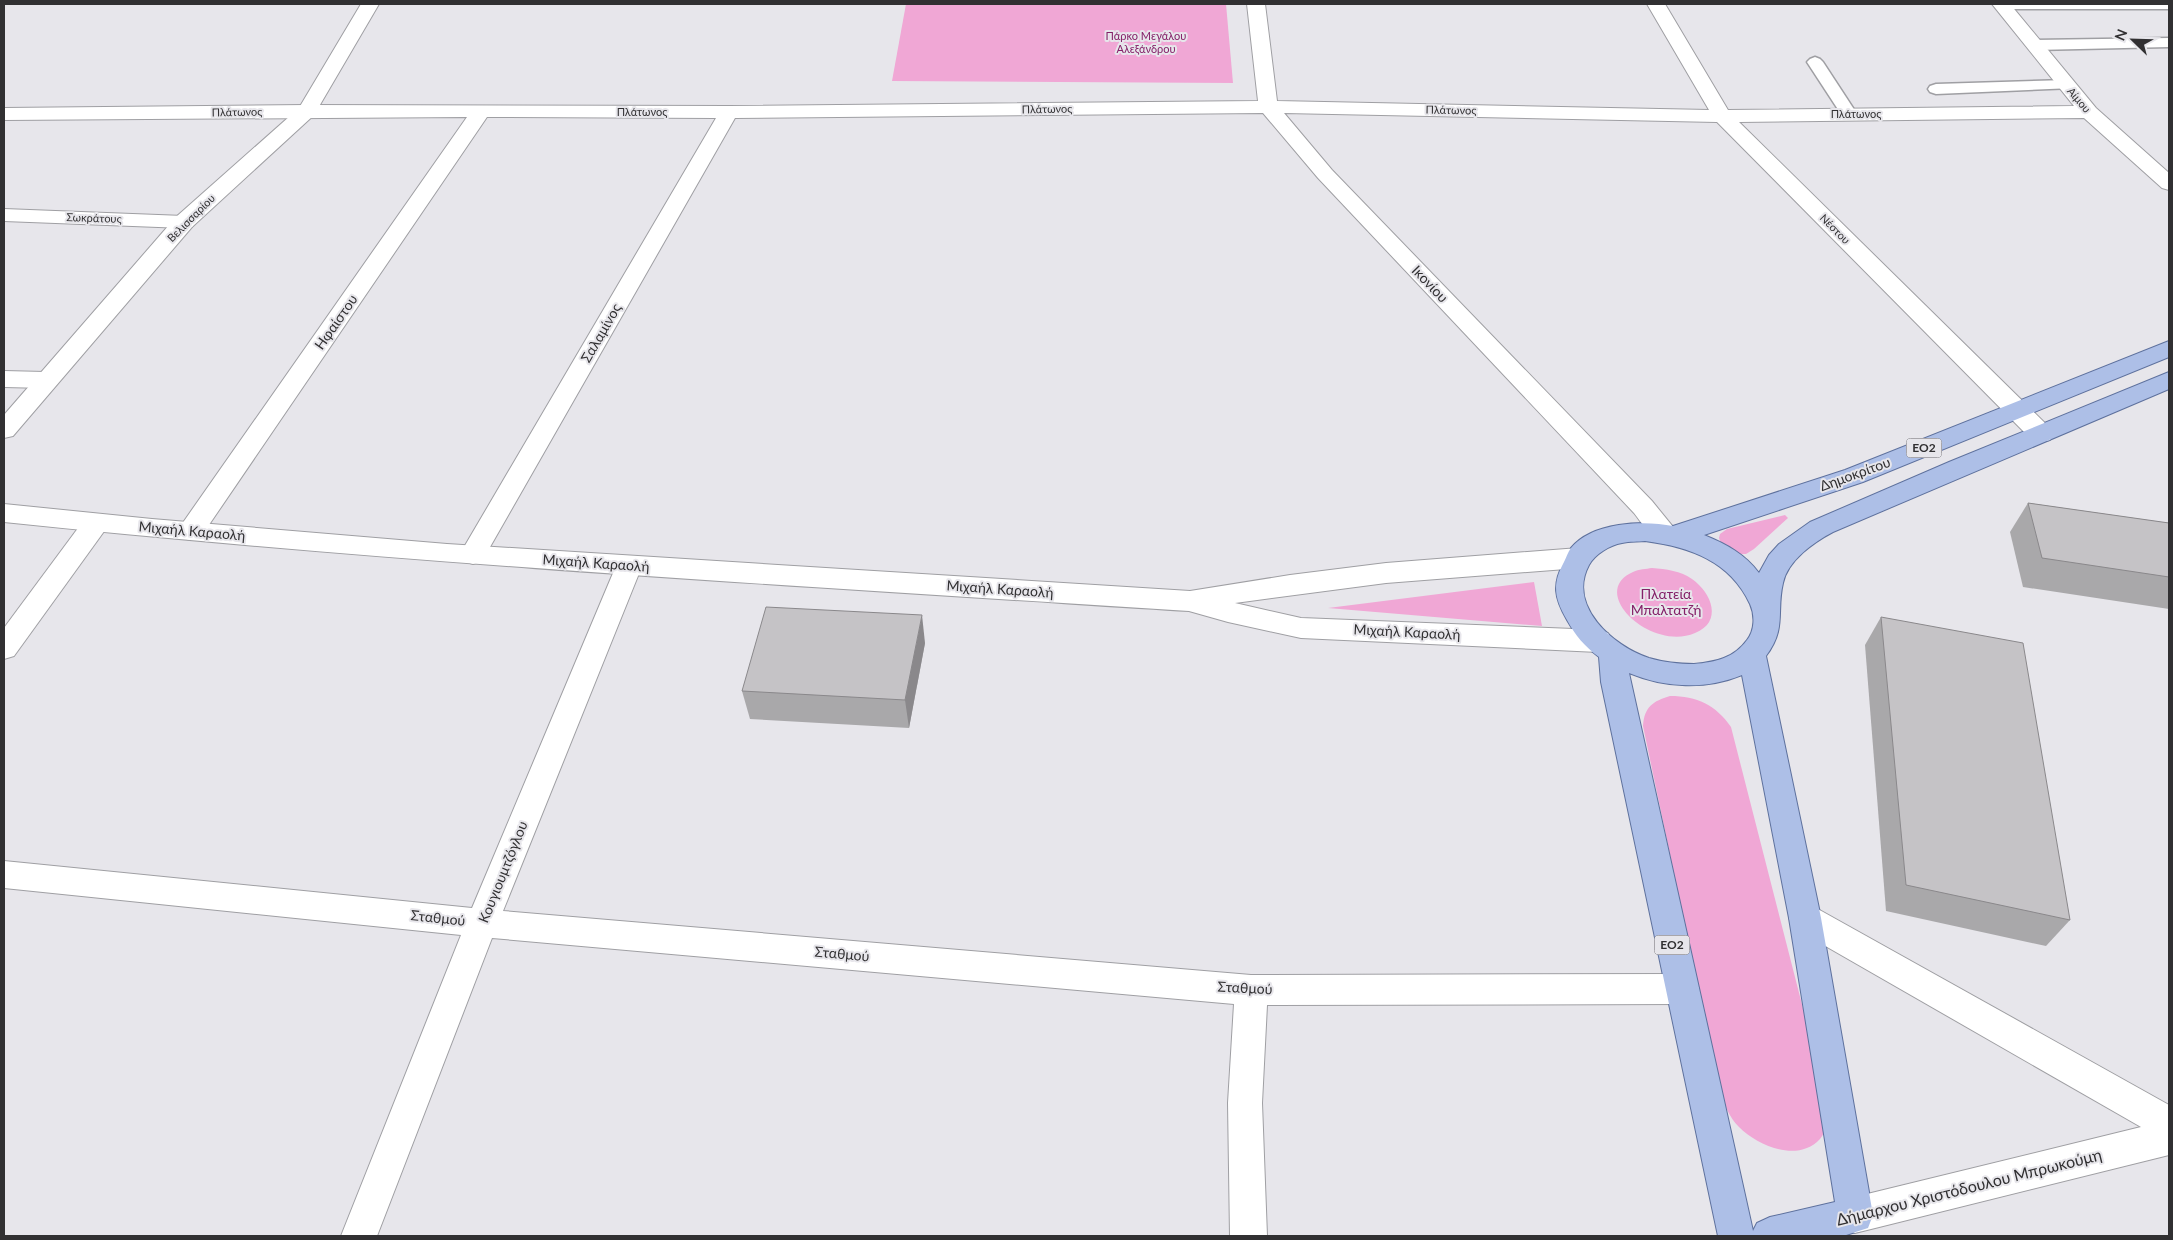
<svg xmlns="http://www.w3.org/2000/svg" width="2173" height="1240" font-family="Lato,sans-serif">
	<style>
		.green { fill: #f0a7d5 }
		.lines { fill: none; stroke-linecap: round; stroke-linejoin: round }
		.service-casing { stroke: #9f9fa3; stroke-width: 3 }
		.minor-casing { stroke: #9f9fa3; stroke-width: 2 }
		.tertiary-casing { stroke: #9f9fa3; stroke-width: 2 }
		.secondary-casing { stroke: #9f9fa3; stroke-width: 2 }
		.primary-casing { stroke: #5e719d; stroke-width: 2 }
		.service { fill: #fff; fill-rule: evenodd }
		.minor { fill: #fff; fill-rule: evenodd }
		.tertiary { fill: #fff; fill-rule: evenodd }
		.secondary { fill: #fff; fill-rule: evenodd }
		.primary { fill: #adbfe7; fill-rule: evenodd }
		.wall { fill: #a9a8aa }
		.shaded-wall { fill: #8a888b }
		.building { fill: #c5c3c6; stroke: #8a888b }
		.labels { text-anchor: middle; stroke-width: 4; stroke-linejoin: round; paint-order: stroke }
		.far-park-label { font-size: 11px; fill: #842068; stroke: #e7e6eb }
		.far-street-label { font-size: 11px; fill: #313032; stroke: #e7e6eb }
		.shield { fill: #e7e6eb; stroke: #68676a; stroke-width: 1 }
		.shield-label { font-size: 12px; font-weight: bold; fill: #313032 }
		.street-label { font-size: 14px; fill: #313032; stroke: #e7e6eb }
		.park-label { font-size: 14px; fill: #842068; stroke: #e7e6eb }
		.near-street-label { font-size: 16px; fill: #313032; stroke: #e7e6eb }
	</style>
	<rect width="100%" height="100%" fill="#e7e6eb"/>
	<!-- green -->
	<g class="green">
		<path d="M906,4H1226L1233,83L892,81Z"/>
		<path d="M1785,515L1788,518L1754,549L1746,554H1739L1722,546L1719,538L1720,534L1727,529Z"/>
		<path d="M1652,568C1666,569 1681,571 1692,579C1712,593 1723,622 1695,633C1651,652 1587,592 1633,572C1639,569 1646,569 1652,568Z"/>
		<path d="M1534,582L1542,626L1328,608Z"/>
		<path d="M1670,696C1697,696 1716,705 1731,727L1829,1110C1828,1120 1827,1131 1820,1139C1798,1163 1758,1146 1739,1127C1729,1117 1725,1105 1720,1093L1643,726C1644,707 1653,701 1670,696Z"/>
	</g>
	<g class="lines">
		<!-- service casing -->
		<g class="service-casing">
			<g id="service">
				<path d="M1996,4H2169V9H2002L1997,8Z"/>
				<path d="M2169,38V47L2035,50L2030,48L2027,45L2030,42L2035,40Z"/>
				<path d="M1815,57L1820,59L1823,62L1857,114L1855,117H1843L1841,114L1807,62L1810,59Z"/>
				<path d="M2067,80L2073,82L2075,85L2073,88L1936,94L1930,92L1928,89L1930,86L1936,84Z"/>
			</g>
		</g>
		<!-- minor casing -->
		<g class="minor-casing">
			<g id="minor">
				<path d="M1247,4H1265L1277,101L1709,110L1647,4H1665L1728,110L2074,106L1992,4H2010L2096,108L2169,173V190L2162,188L2084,118L1739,122L2050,428L2053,434L2050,440L2041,442L2032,440L1717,122L1284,113L1332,170L1652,501L1678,533L1674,540C1654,546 1646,528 1634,513L1318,178L1263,113L735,118L482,561L473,564L464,561L460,554L716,118L487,117L200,538L191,540L182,538L178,531L182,524L467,117L4,120V108L307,105L729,106L1258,101Z"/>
				<path d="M4,209L184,216L192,217L195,222L192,227L184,228L4,221Z"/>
				<path d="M4,371L45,372L53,375L57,380L53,385L45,388L4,387Z"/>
				<path d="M96,514L105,516L109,523L105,530L14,656L4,659V628L87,516Z"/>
				<path d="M629,556L638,559L642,566L503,911L1251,975L1682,974L1694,978L1699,989L1694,1000L1682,1004L1267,1005L1262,1103L1267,1236H1230L1228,1103L1234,1004L492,938L377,1236H341L461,935L4,888V861L472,908L616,566L620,559Z"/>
			</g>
		</g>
		<!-- tertiary casing -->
		<g class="tertiary-casing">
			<g id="tertiary">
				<path d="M361,4H379L314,115L192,227L13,436L4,438V415L176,217L299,108Z"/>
				<path d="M1805,904L1816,908L2169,1105V1155L1855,1233L1842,1228L1837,1215L1842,1202L1855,1197L2141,1127L1794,928L1789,918L1794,908Z"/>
			</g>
		</g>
		<!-- secondary casing -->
		<g class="secondary-casing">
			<path id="secondary" d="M4,504L152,519L447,544L1190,591L1290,575L1386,563L1579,548L1588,551L1592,558L1588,565L1579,568L1386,583L1235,603L1301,618L1598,630L1608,633L1612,641L1608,649L1598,652L1301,638L1228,622L1189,611C794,586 398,563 4,522Z"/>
		</g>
		<!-- primary casing -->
		<g class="primary-casing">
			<path id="primary" d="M2169,341V357L1863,482L1704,535C1726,544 1745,554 1759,573L1769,555L1779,544L1810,522L1949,462L2169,372V389L1833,532C1814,542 1788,560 1783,583C1776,612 1787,628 1766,656L1821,918L1873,1215L1868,1228L1843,1236H1718L1601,682L1599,657C1585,647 1575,635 1567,620C1554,598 1552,584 1564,562C1566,558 1568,552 1571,548C1592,522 1643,520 1673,526L1845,470ZM1645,541C1690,547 1730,561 1750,604C1755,615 1755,630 1747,640C1734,658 1716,662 1694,664C1679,664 1663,662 1649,658C1613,646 1567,606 1589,565C1595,554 1610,545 1622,543C1630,541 1638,542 1645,541ZM1629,673C1665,688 1706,690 1742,675L1789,918L1835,1202L1770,1217L1757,1223L1753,1231Z"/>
		</g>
		<!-- service -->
		<use href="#service" class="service"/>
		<!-- minor -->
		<use href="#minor" class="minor"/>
		<!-- tertiary -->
		<use href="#tertiary" class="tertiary"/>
		<!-- secondary -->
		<use href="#secondary" class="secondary"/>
		<!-- primary -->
		<use href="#primary" class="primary"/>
	</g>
	<!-- wall -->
	<g class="wall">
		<path d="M2028,503L2169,523V609L2023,587L2010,532Z"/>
		<path d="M1881,617L2070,920L2046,946L1886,911L1865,645Z"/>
		<path d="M925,643L909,728L750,719L742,691Z"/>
	</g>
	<!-- shaded-wall -->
	<path class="shaded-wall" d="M922,615L925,643L909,728L905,700Z"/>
	<!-- building -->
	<g class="building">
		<path d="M2028,503L2169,523V577L2042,558Z"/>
		<path d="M766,607L922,615L905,700L742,691Z"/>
		<path d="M1881,617L2023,643L2070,920L1906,885Z"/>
	</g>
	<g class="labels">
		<!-- far-park labels -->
		<g class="far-park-label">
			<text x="1146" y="40">Πάρκο Μεγάλου<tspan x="1146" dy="13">Αλεξάνδρου</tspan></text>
		</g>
		<!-- far-street labels -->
		<g class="far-street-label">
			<text transform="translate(2079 100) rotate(50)" y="4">Αίμου</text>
			<text transform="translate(1047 109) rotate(-1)" y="4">Πλάτωνος</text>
			<text transform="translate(1451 110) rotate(1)" y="4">Πλάτωνος</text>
			<text transform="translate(237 112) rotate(-1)" y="4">Πλάτωνος</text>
			<text x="642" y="116">Πλάτωνος</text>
			<text x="1856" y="118">Πλάτωνος</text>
			<text transform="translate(94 218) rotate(2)" y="4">Σωκράτους</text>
			<text transform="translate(191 218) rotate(-45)" y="4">Βελισσαρίου</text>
			<text transform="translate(1835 229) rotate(45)" y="4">Νέστου</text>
		</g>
		<!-- shield labels -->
		<g class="shield">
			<rect x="1906.5" y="438.5" width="35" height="19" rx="4"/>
			<rect x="1654.5" y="935.5" width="35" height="19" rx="4"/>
		</g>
		<g class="shield-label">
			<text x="1924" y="452">ΕΟ2</text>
			<text x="1672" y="949">ΕΟ2</text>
		</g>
		<!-- street labels -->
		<g class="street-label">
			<text transform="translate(1430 284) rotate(46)" y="5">Ικονίου</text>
			<text transform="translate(336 322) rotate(-55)" y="5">Ηφαίστου</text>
			<text transform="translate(601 333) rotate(-60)" y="5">Σαλαμίνος</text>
			<text transform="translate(1855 474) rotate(-20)" y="5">Δημοκρίτου</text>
			<text transform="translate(192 531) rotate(5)" y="5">Μιχαήλ Καραολή</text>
			<text transform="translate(596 563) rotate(4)" y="5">Μιχαήλ Καραολή</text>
			<text transform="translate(1000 589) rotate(4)" y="5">Μιχαήλ Καραολή</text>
			<text transform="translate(1407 632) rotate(3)" y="5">Μιχαήλ Καραολή</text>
			<text transform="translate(503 872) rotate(-68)" y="5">Κουγιουμτζόγλου</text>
			<text transform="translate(438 918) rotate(6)" y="5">Σταθμού</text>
			<text transform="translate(842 954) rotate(5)" y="5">Σταθμού</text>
			<text transform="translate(1245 988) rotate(3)" y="5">Σταθμού</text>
		</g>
		<!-- park labels -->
		<g class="park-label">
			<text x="1666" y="599">Πλατεία<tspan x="1666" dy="16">Μπαλτατζή</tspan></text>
		</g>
		<!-- near-street labels -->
		<g class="near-street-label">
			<text transform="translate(1969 1187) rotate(-14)" y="6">Δήμαρχου Χριστόδουλου Μπρωκούμη</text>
		</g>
	</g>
	<!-- border -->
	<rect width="2173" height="1240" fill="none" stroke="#313032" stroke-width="10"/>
	<!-- north arrow -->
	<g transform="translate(2133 40) rotate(293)" stroke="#e7e6eb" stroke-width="4" paint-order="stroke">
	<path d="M0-4L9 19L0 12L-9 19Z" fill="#313032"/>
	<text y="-8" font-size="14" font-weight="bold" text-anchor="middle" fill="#313032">N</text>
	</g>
</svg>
